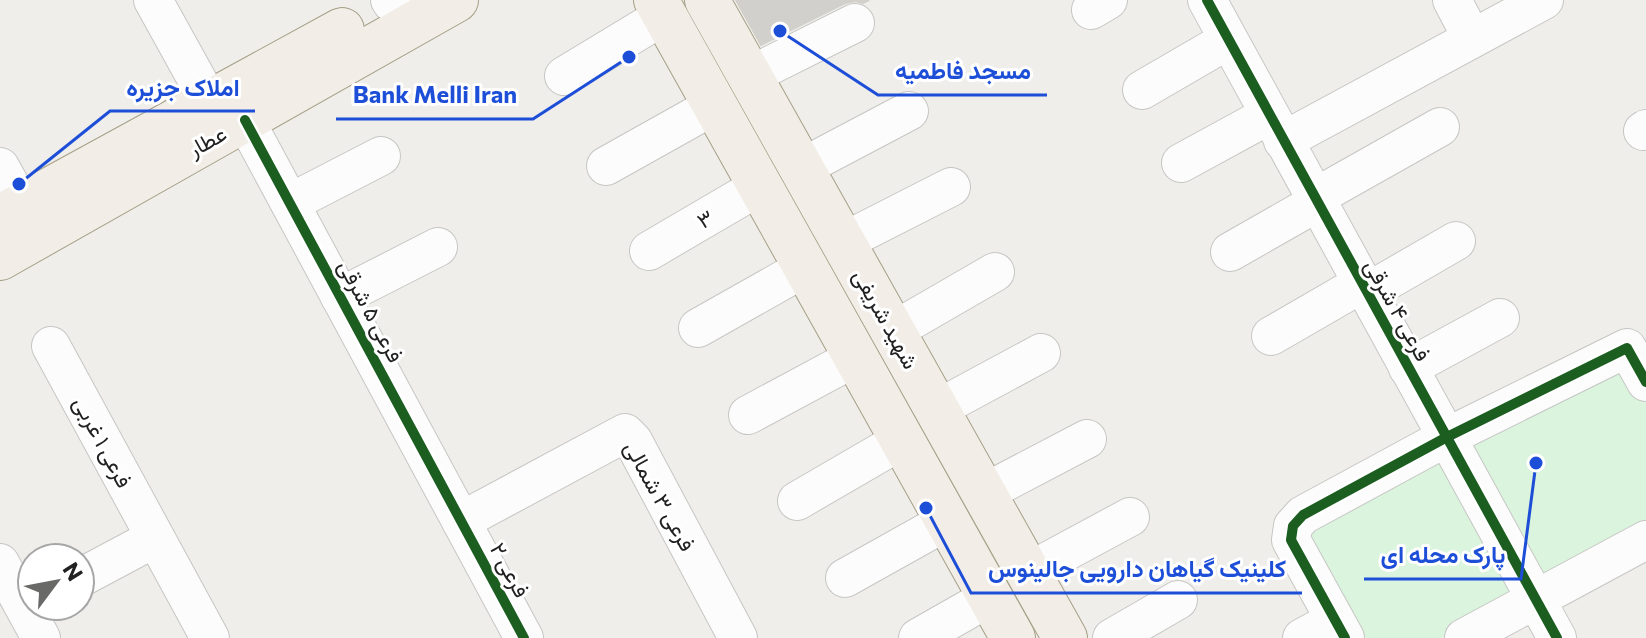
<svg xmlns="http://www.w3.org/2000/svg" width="1646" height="638" font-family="Commissioner,Vazirmatn,sans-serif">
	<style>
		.park { fill: #daf4dd }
		.building { fill: #d2d0cd; stroke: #d2d0cb; stroke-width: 2 }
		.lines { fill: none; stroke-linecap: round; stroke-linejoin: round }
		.minor-casing { stroke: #c6c6c4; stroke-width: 40 }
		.major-casing { stroke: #a59f86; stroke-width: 46 }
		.minor { stroke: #fdfcfc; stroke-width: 38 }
		.major { stroke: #f2eee7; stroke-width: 44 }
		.cycleway-casing { stroke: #fff; stroke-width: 15 }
		.cycleway { stroke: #1b5e20; stroke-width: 10 }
		.labels { text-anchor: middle; stroke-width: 6; stroke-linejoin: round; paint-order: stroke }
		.street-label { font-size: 22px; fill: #212121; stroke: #fff }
		.leader { fill: none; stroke: #1d4ed8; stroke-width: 3 }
		.callout-dot { fill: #1d4ed8; stroke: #fff; stroke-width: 3 }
		.callout-label { font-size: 24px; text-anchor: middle; font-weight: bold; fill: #1d4ed8; stroke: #fff; stroke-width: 6; stroke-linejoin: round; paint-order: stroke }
	</style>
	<rect width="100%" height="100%" fill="#efeeea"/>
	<!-- park -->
	<path class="park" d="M1623,362L1646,404V523L1441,638H1362L1306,525Z"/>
	<!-- building -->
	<path class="building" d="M736,0H869L863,3L856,1L845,3L761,45Z"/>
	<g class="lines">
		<!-- minor casing -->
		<g class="minor-casing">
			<g id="minor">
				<path d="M153,0L210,103"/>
				<path d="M390,0L392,3"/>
				<path d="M1207,0L1557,638"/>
				<path d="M1452,0L1472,38"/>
				<path d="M1091,10L1108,0"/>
				<path d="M564,76L665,15"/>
				<path d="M749,76L855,23"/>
				<path d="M1142,90L1228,40"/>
				<path d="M245,120L524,638"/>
				<path d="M1643,131L1646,129"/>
				<path d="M1283,141L1544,0"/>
				<path d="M1181,163L1269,115"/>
				<path d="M606,166L715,105"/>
				<path d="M0,167L36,231"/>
				<path d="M801,168L909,111"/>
				<path d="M1314,198L1440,127"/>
				<path d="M290,203L381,156"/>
				<path d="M843,242L951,187"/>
				<path d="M649,251L760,186"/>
				<path d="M1230,252L1316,203"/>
				<path d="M1366,293L1456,241"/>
				<path d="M340,297L438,247"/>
				<path d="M698,328L806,267"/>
				<path d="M893,331L995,272"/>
				<path d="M1271,336L1361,284"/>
				<path d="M51,346L210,638"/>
				<path d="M1408,368L1500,318"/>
				<path d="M937,409L1041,353"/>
				<path d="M748,415L856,357"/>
				<path d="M984,493L1087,439"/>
				<path d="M797,501L902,440"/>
				<path d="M461,521L625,433L633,441L738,638"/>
				<path d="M0,563L41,638"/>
				<path d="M1028,572L1130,517"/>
				<path d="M80,578L155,538"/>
				<path d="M845,578L947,521"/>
				<path d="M918,638L990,597"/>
				<path d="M1112,638L1178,600"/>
				<path d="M1302,638L1335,620"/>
				<path d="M1345,638L1291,540L1293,526L1303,515L1447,437L1627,348L1646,382"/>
				<path d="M1464,638L1646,540"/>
			</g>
		</g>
		<!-- major casing -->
		<g class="major-casing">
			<g id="major">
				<path d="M656,0L1013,638"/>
				<path d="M707,0L1065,638"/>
				<path d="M0,217L342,30"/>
				<path d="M0,258L456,0"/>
			</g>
		</g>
		<!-- minor -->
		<use href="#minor" class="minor"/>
		<!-- major -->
		<use href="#major" class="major"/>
		<!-- cycleway casing -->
		<g class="cycleway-casing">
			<g id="cycleway">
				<path d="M1207,0L1557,638"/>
				<path d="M245,120L524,638"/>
				<path d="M1345,638L1291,540L1293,526L1303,515L1447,437L1627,348L1646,382"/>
			</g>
		</g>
		<!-- cycleway -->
		<use href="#cycleway" class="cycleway"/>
	</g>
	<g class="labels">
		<!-- street labels -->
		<g class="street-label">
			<text transform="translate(207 141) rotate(-29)" y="8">عطار</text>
			<text transform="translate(705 219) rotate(-30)" y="8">۳</text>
			<text transform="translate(1398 310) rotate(61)" y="8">فرعی ۴ شرقی</text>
			<text transform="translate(371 311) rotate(62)" y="8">فرعی ۵ شرقی</text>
			<text transform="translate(886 319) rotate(61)" y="8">شهید شریفی</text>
			<text transform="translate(103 442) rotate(62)" y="8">فرعی ۱ غربی</text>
			<text transform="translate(660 496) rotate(61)" y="8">فرعی ۳ شمالی</text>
			<text transform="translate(510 570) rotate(62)" y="8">فرعی ۲</text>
		</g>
	</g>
	<!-- callouts -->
	<path class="leader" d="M780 31L878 95H1047M19 184L110 111H255M629 57L533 119H336M1536 463L1521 579H1364M926 508L971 593H1302"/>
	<g class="callout-dot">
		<circle cx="780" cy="31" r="8"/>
		<circle cx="19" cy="184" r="8"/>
		<circle cx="629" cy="57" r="8"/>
		<circle cx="1536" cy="463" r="8"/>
		<circle cx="926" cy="508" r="8"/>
	</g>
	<g class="callout-label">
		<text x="963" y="79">مسجد فاطمیه</text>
		<text x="183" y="96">املاک جزیره</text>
		<text x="435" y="103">Bank Melli Iran</text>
		<text x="1443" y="563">پارک محله ای</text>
		<text x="1137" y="577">کلینیک گیاهان دارویی جالینوس</text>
	</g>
	<!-- north arrow -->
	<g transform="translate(56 582) rotate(58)"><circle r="38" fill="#ffffff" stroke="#a6a6a6" stroke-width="2"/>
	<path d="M0-6L14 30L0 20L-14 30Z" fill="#696967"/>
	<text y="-12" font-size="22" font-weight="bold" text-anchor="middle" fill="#212121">N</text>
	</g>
</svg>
